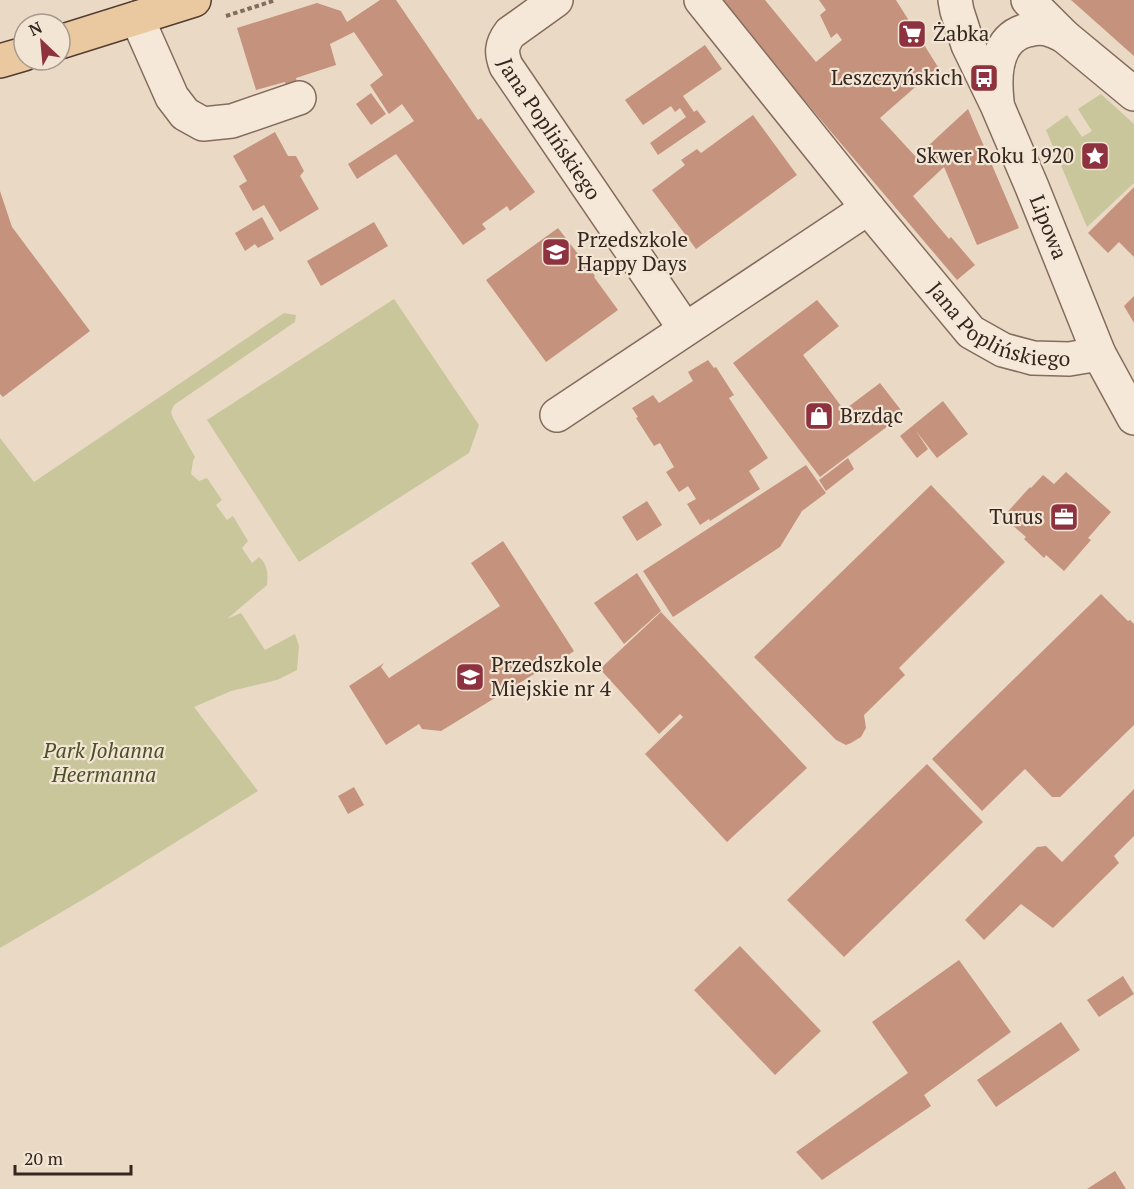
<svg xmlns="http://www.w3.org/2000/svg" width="1134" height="1189" font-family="'PT Serif',serif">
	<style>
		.green { fill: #c8c69a }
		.building { fill: #c5927e }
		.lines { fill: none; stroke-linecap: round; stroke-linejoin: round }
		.minor-casing { stroke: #846c5d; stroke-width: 36 }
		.major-casing { stroke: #523b30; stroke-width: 36 }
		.path { stroke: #846c5d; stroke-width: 4; stroke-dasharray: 4.5 3; stroke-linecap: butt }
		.minor { stroke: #f6e8d8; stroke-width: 33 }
		.major { stroke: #eac9a0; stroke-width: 33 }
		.labels { text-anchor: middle; stroke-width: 4.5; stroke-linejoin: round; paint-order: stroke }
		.poi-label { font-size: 21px; fill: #35271f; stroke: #f2e5d4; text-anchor: start }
		.street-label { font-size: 21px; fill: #35271f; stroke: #f2e5d4 }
		.park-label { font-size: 21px; font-style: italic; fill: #4b5028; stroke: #f2e5d4 }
	</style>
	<rect width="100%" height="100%" fill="#eadac5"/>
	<!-- green -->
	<g class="green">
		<path d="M1101,94L1134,124V183L1087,227L1046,130L1067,115L1082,137L1092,131L1078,109Z"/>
		<path d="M394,299L479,425L469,453L299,562L207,420Z"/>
		<path d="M284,313L296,315L295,322L174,405L171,412L173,418L195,457L193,461L191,474L199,481L207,478L222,500L216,505L227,520L233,516L248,541L242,548L252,563L259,557C268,565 268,574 267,585L227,619L241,613L265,650L295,634L299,646L297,670L277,680L231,691L194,707L258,791L94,893L0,948V438L34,482Z"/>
	</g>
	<!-- building -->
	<g class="building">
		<path d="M380,0H396L478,120L481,118L535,192L510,211L507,206L482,224L486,229L463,245L396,154L357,179L348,164L414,121L402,104L389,114L370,85L383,75L354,32L330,44L336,65L296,78L298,85L287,88L285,82L256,90L237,28L317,3L341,11L347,22Z"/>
		<path d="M719,0H765L816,62L842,40L837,33L831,38L820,15L826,10L819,0H896L938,67L880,118L916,157L968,109L1019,228L977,245L944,167L913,196L949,239L951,237L975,265L957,280Z"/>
		<path d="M1071,0H1134V56Z"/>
		<path d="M705,45L722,69L683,96L694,112L697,110L706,122L658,155L650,143L686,117L680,108L675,112L671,106L643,125L625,100Z"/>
		<path d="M371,93L386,114L371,125L356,104Z"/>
		<path d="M753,115L797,175L696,249L652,190L685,165L681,160L697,149L701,153Z"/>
		<path d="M275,132L288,156H296L304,171L300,176L319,209L280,232L264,205L253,211L239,186L247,181L233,156Z"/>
		<path d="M1134,187V257L1119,242L1108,253L1088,233Z"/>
		<path d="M0,191L12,227L90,331L3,397L0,394Z"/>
		<path d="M262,217L274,239L258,248L255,244L245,251L235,233Z"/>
		<path d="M374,222L388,246L321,286L307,261Z"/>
		<path d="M558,228L595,276L594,277L618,310L546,362L486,280Z"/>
		<path d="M1134,296V323L1124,306Z"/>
		<path d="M817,300L839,326L803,355L844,410L880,383L904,414L820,477L733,363Z"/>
		<path d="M708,360L714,368L716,367L734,395L729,398L768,458L749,471L760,489L710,521L709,519L700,525L687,504L696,499L688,486L679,492L666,472L674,467L660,443L654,446L636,418L638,417L632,408L653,395L659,403L693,381L688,372Z"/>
		<path d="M943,401L968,434L937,458L916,431L928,449L917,458L900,436Z"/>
		<path d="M848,458L854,469L826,491L819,480Z"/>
		<path d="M806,465L826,493L802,511L780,547L673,617L643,571Z"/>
		<path d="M1066,472L1111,512L1088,538L1091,540L1064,571L1046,555L1044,558L1024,539L1026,537L1003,517L1030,487L1031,488L1043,475L1054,484Z"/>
		<path d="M931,485L1005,562L899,668L905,675L864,715L866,728L861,737L851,743L846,745L836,740L754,657Z"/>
		<path d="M647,501L662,525L637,541L622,517Z"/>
		<path d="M503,541L574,651L541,674L539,671L441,731L422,729L419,724L386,745L349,686L384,663L381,667L389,678L500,606L471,563Z"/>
		<path d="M637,573L661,611L624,644L594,603Z"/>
		<path d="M1101,594L1128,621L1130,620L1134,624V725L1060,797H1052L1025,769L982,811L932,759Z"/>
		<path d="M661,612L807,768L727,842L645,754L683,717L680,714L659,734L600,669Z"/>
		<path d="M927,764L983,822L844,957L787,900Z"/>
		<path d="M354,787L364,805L348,814L338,796Z"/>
		<path d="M1134,789V836L1114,856L1119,863L1053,928L1021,904L984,940L965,920L1037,847L1046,846L1062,862Z"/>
		<path d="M740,946L821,1031L775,1075L694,990Z"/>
		<path d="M959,960L1011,1032L924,1095L931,1106L822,1180L796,1152L908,1073L872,1022Z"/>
		<path d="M1123,976L1134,994L1099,1017L1087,1000Z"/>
		<path d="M1061,1022L1080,1050L996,1107L977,1080Z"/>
		<path d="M1115,1171L1126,1189H1087Z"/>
	</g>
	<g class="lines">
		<!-- minor casing -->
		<g class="minor-casing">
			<g id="minor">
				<path id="s1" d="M556,0L510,33C501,45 501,53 506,66L685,329"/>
				<path id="s2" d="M701,0L868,208L971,332L1003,350L1033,358L1069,359L1099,354"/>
				<path id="s3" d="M955,0L957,11L968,45L997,105L1032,187L1099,354L1134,418"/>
				<path d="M1028,0L1064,36L1134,94"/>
				<path d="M137,18L172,97L185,114L203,124L232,121L299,98"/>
				<path d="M997,101C994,74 996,37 1028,30C1043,26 1050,29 1064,36"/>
				<path d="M557,415L868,208"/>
			</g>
		</g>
		<!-- major casing -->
		<g class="major-casing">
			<g id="major">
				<path d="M60,42L194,0"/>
				<path d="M0,61L24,54"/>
			</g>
		</g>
		<!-- path -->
		<path class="path" d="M226,16L276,0"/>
		<!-- minor -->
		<use href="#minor" class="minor"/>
		<!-- major -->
		<use href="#major" class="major"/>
	</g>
	<!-- icons -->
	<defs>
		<g id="supermarket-square" transform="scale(1.5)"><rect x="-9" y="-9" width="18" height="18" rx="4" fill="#8e323f" stroke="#f2e5d4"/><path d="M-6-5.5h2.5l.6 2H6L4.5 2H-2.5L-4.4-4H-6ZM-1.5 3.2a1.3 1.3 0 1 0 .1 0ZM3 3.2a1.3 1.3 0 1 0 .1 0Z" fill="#fff"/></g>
		<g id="bus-square" transform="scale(1.5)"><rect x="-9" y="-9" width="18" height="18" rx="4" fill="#8e323f" stroke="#f2e5d4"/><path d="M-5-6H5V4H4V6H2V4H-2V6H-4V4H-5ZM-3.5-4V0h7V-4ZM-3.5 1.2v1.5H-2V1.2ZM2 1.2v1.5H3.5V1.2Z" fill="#fff"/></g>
		<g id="sight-square" transform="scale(1.5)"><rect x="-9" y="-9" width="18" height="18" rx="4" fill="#8e323f" stroke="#f2e5d4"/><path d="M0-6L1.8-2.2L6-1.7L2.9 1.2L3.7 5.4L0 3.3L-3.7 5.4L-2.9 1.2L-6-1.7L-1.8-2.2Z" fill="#fff"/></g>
		<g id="school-square" transform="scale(1.5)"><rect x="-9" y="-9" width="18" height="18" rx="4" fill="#8e323f" stroke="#f2e5d4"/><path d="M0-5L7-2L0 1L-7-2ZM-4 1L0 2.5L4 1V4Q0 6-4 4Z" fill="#fff"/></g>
		<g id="shop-square" transform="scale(1.5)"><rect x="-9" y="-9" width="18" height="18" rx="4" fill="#8e323f" stroke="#f2e5d4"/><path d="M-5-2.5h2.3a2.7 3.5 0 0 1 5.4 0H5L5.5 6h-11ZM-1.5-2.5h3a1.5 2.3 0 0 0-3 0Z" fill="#fff"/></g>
		<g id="office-square" transform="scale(1.5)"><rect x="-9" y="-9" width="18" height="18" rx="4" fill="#8e323f" stroke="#f2e5d4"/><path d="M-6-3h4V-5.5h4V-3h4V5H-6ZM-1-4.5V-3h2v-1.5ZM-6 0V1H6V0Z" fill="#fff"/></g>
	</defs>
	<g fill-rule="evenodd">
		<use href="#supermarket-square" x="912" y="34"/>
		<use href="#bus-square" x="984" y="78"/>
		<use href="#sight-square" x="1095" y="156"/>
		<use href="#school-square" x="556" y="252"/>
		<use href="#shop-square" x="819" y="416"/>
		<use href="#office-square" x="1064" y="517"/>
		<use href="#school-square" x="470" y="677"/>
	</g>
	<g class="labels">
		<!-- poi labels -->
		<g class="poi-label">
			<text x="933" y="41">Żabka</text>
			<text x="963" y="85" text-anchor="end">Leszczyńskich</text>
			<text x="1074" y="163" text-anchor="end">Skwer Roku 1920</text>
			<text x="577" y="247">Przedszkole<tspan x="577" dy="24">Happy Days</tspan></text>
			<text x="840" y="423">Brzdąc</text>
			<text x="1043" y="524" text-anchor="end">Turus</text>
			<text x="491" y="672">Przedszkole<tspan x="491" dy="24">Miejskie nr 4</tspan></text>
		</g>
		<!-- street labels -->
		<g class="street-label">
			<text dy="7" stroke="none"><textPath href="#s1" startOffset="168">Jana Poplińskiego</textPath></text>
			<text dy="7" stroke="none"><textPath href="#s3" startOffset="246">Lipowa</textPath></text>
			<text dy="7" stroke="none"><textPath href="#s2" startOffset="450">Jana Poplińskiego</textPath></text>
		</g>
		<!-- park labels -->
		<g class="park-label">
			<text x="104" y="758">Park Johanna<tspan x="104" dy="24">Heermanna</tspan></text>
		</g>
	</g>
	<!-- north arrow -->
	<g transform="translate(42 42) rotate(334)"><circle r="28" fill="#f2e5d4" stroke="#a6998c" stroke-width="1.5"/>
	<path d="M0-4.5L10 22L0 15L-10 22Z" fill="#8e323f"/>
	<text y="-9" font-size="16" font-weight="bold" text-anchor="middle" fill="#35271f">N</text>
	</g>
	<!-- scale -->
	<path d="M15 1165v9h116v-9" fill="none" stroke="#35271f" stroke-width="3"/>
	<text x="24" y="1165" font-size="18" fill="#35271f" stroke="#f2e5d4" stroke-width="4.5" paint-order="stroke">20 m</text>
</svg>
